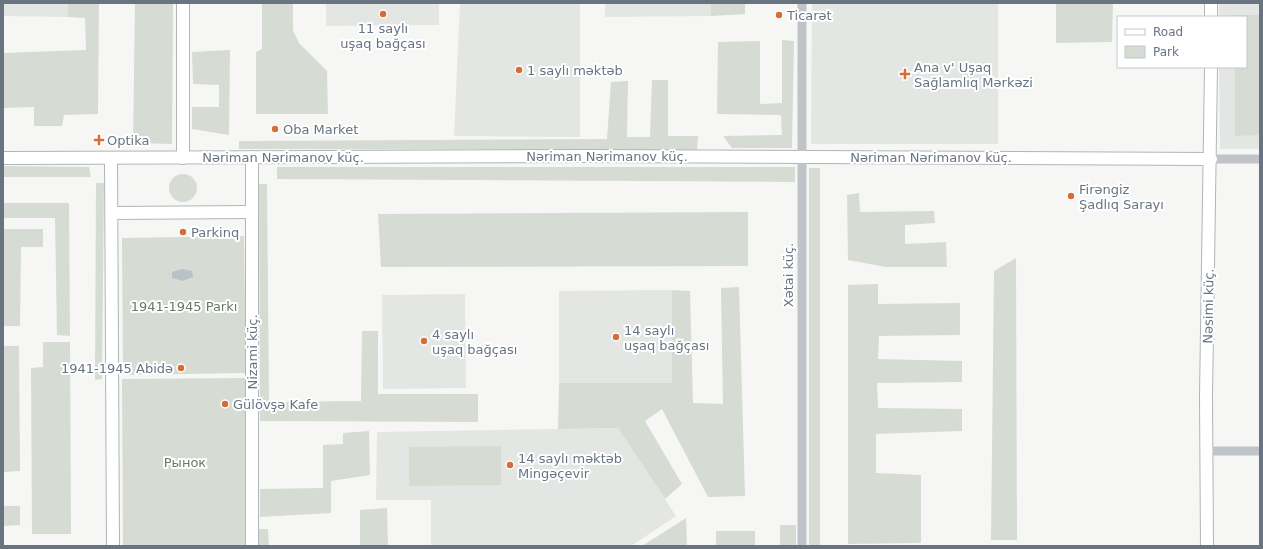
<svg xmlns="http://www.w3.org/2000/svg" width="1263" height="549" font-family="'DejaVu Sans',sans-serif">
	<style>
		.built { fill: #e4e6e4 }
		.green { fill: #d6dbd4 }
		.water { fill: #bac2c8 }
		.lines { fill: none; stroke-linecap: round; stroke-linejoin: round }
		.secondary-casing { stroke: #b0b5ba; stroke-width: 14 }
		.street { stroke: #c0c3c7; stroke-width: 9 }
		.secondary { stroke: #fff; stroke-width: 12 }
		.poi-dot { fill: #d46e37; stroke: #fff; stroke-width: 1.5 }
		.labels { text-anchor: middle; stroke-width: 4; stroke-linejoin: round; paint-order: stroke }
		.poi-label { font-size: 13px; fill: #687482; stroke: #fff; text-anchor: start }
		.street-label { font-size: 13px; fill: #687482; stroke: #fff }
		.park-label { font-size: 13px; fill: #687a67; stroke: #fff }
	</style>
	<rect width="100%" height="100%" fill="#f6f7f4"/>
	<!-- built -->
	<g class="built">
		<path d="M3,3H68V17L3,16Z"/>
		<path d="M326,3H439V25L326,26Z"/>
		<path d="M460,3H580V137L454,136Z"/>
		<path d="M605,3H711V16L605,17Z"/>
		<path d="M812,3H998V144H811Z"/>
		<path d="M1219,3H1260V149H1220L1219,67H1246V17H1219Z"/>
		<path d="M672,290V383H559V291Z"/>
		<path d="M465,294L466,388L383,389L382,295Z"/>
		<path d="M618,428L676,516L631,546H431V500H376L377,432Z"/>
	</g>
	<!-- green -->
	<g class="green">
		<path d="M68,3H99L98,114L64,115L62,126H34V107L3,108V53L86,50L85,18L68,17Z"/>
		<path d="M135,3H173L172,144L133,143Z"/>
		<path d="M262,3H293V30L299,43L327,71L328,114H256V52L262,49Z"/>
		<path d="M711,3H745V14L711,16Z"/>
		<path d="M1056,3H1113L1112,42L1056,43Z"/>
		<path d="M1234,15H1260V135L1235,136V67H1246V17H1234Z"/>
		<path d="M782,40L794,41L792,148H732L723,136L782,135L781,115L717,114L718,42L760,41V104L782,103Z"/>
		<path d="M230,50L229,135L192,129V107H219V85L193,84L192,52Z"/>
		<path d="M652,80H668V136H698L697,150L239,149V141L607,139L611,82L628,81L627,137H650Z"/>
		<path d="M3,166L89,167L91,177H3Z"/>
		<path d="M277,167H795V182L277,179Z"/>
		<rect x="809" y="168" width="11" height="378"/>
		<circle cx="183" cy="188" r="14"/>
		<path d="M96,183H104L102,379L95,380Z"/>
		<path d="M259,184H267L269,402L361,401L362,331H378V394H478V422L260,421Z"/>
		<path d="M859,193L860,212L934,211L935,223L905,225V244L946,242L947,267H886L848,260L847,195Z"/>
		<path d="M3,203H69L70,336L57,335L55,218H3Z"/>
		<path d="M748,212V266L381,267L378,214Z"/>
		<path d="M3,229H43V247H21L20,326H3Z"/>
		<path d="M244,236L246,373L123,375L122,238Z"/>
		<path d="M1016,258L1017,540H991L994,271Z"/>
		<path d="M878,284V304L960,303V335L879,336L878,359L962,361V382L877,383L878,408L962,409V431L876,434V473L921,475V543L848,544V285Z"/>
		<path d="M739,287L745,496L708,497L662,409L645,421L682,484L665,499L618,428L558,429L559,383H672V290L690,291L693,403L723,404L721,288Z"/>
		<path d="M43,342H70L71,534H32L31,368L43,367Z"/>
		<path d="M3,346H19L20,471L3,472Z"/>
		<path d="M246,378L247,546H123L122,379Z"/>
		<path d="M369,431L370,475L331,481V513L260,517V489L323,488V445L343,444V433Z"/>
		<path d="M501,446V485L409,486V447Z"/>
		<path d="M3,506H20V525L3,526Z"/>
		<path d="M387,508L388,546H360V510Z"/>
		<path d="M686,518L687,546H642Z"/>
		<rect x="780" y="525" width="16" height="21"/>
		<path d="M259,529H268L269,546H259Z"/>
		<rect x="716" y="531" width="39" height="15"/>
	</g>
	<!-- water -->
	<path class="water" d="M182,269L192,271L193,277L183,281L172,278V272Z"/>
	<g class="lines">
		<!-- secondary casing -->
		<g class="secondary-casing">
			<g id="secondary">
				<path d="M1211,3V17"/>
				<path d="M252,157V546"/>
				<path d="M3,158L585,156L1211,159"/>
				<path d="M183,158V3"/>
				<path d="M111,159L113,546"/>
				<path d="M112,213L252,212"/>
				<path d="M1207,546L1206,397L1211,67"/>
			</g>
		</g>
		<!-- street -->
		<g class="street">
			<path d="M802,3V546"/>
			<path d="M1211,159H1260"/>
			<path d="M1206,451H1260"/>
		</g>
		<!-- secondary -->
		<use href="#secondary" class="secondary"/>
	</g>
	<!-- markers -->
	<g class="poi-dot">
		<circle cx="383" cy="14" r="4"/>
		<circle cx="779" cy="15" r="4"/>
		<circle cx="519" cy="70" r="4"/>
		<path d="M903 68h4v4h4v4h-4v4h-4v-4h-4v-4h4z"/>
		<circle cx="275" cy="129" r="4"/>
		<path d="M97 134h4v4h4v4h-4v4h-4v-4h-4v-4h4z"/>
		<circle cx="1071" cy="196" r="4"/>
		<circle cx="183" cy="232" r="4"/>
		<circle cx="616" cy="337" r="4"/>
		<circle cx="424" cy="341" r="4"/>
		<circle cx="181" cy="368" r="4"/>
		<circle cx="225" cy="404" r="4"/>
		<circle cx="510" cy="465" r="4"/>
	</g>
	<g class="labels">
		<!-- poi labels -->
		<g class="poi-label">
			<text x="787" y="20">Ticarət</text>
			<text x="383" y="33" text-anchor="middle">11 saylı<tspan x="383" dy="15">uşaq bağçası</tspan></text>
			<text x="914" y="72">Ana v' Uşaq<tspan x="914" dy="15">Sağlamlıq Mərkəzi</tspan></text>
			<text x="527" y="75">1 saylı məktəb</text>
			<text x="283" y="134">Oba Market</text>
			<text x="107" y="145">Optika</text>
			<text x="1079" y="194">Firəngiz<tspan x="1079" dy="15">Şadlıq Sarayı</tspan></text>
			<text x="191" y="237">Parkinq</text>
			<text x="624" y="335">14 saylı<tspan x="624" dy="15">uşaq bağçası</tspan></text>
			<text x="432" y="339">4 saylı<tspan x="432" dy="15">uşaq bağçası</tspan></text>
			<text x="173" y="373" text-anchor="end">1941-1945 Abidə</text>
			<text x="233" y="409">Gülövşə Kafe</text>
			<text x="518" y="463">14 saylı məktəb<tspan x="518" dy="15">Mingəçevir</tspan></text>
		</g>
		<!-- street labels -->
		<g class="street-label">
			<text x="607" y="161">Nəriman Nərimanov küç.</text>
			<text x="283" y="162">Nəriman Nərimanov küç.</text>
			<text x="931" y="162">Nəriman Nərimanov küç.</text>
			<text transform="translate(788 275) rotate(-90)" y="5">Xətai küç.</text>
			<text transform="translate(1208 306) rotate(-89)" y="5">Nəsimi küç.</text>
			<text transform="translate(252 352) rotate(-90)" y="5">Nizami küç.</text>
		</g>
		<!-- park labels -->
		<g class="park-label">
			<text x="184" y="311">1941-1945 Parkı</text>
			<text x="185" y="467">Рынок</text>
		</g>
	</g>
	<!-- border -->
	<rect width="1263" height="549" fill="none" stroke="#687482" stroke-width="8"/>
	<!-- legend -->
	<rect x="1117" y="16" width="130" height="52" fill="#ffffff" stroke="#c3c7cd"/>
	<rect x="1125" y="29" width="20" height="6" fill="#ffffff" stroke="#c3c7cd"/>
	<text x="1153" y="36" font-size="12" fill="#687482">Road</text>
	<rect x="1125" y="46" width="20" height="12" fill="#d6dbd4" stroke="#c3c7cd"/>
	<text x="1153" y="56" font-size="12" fill="#687482">Park</text>
</svg>
